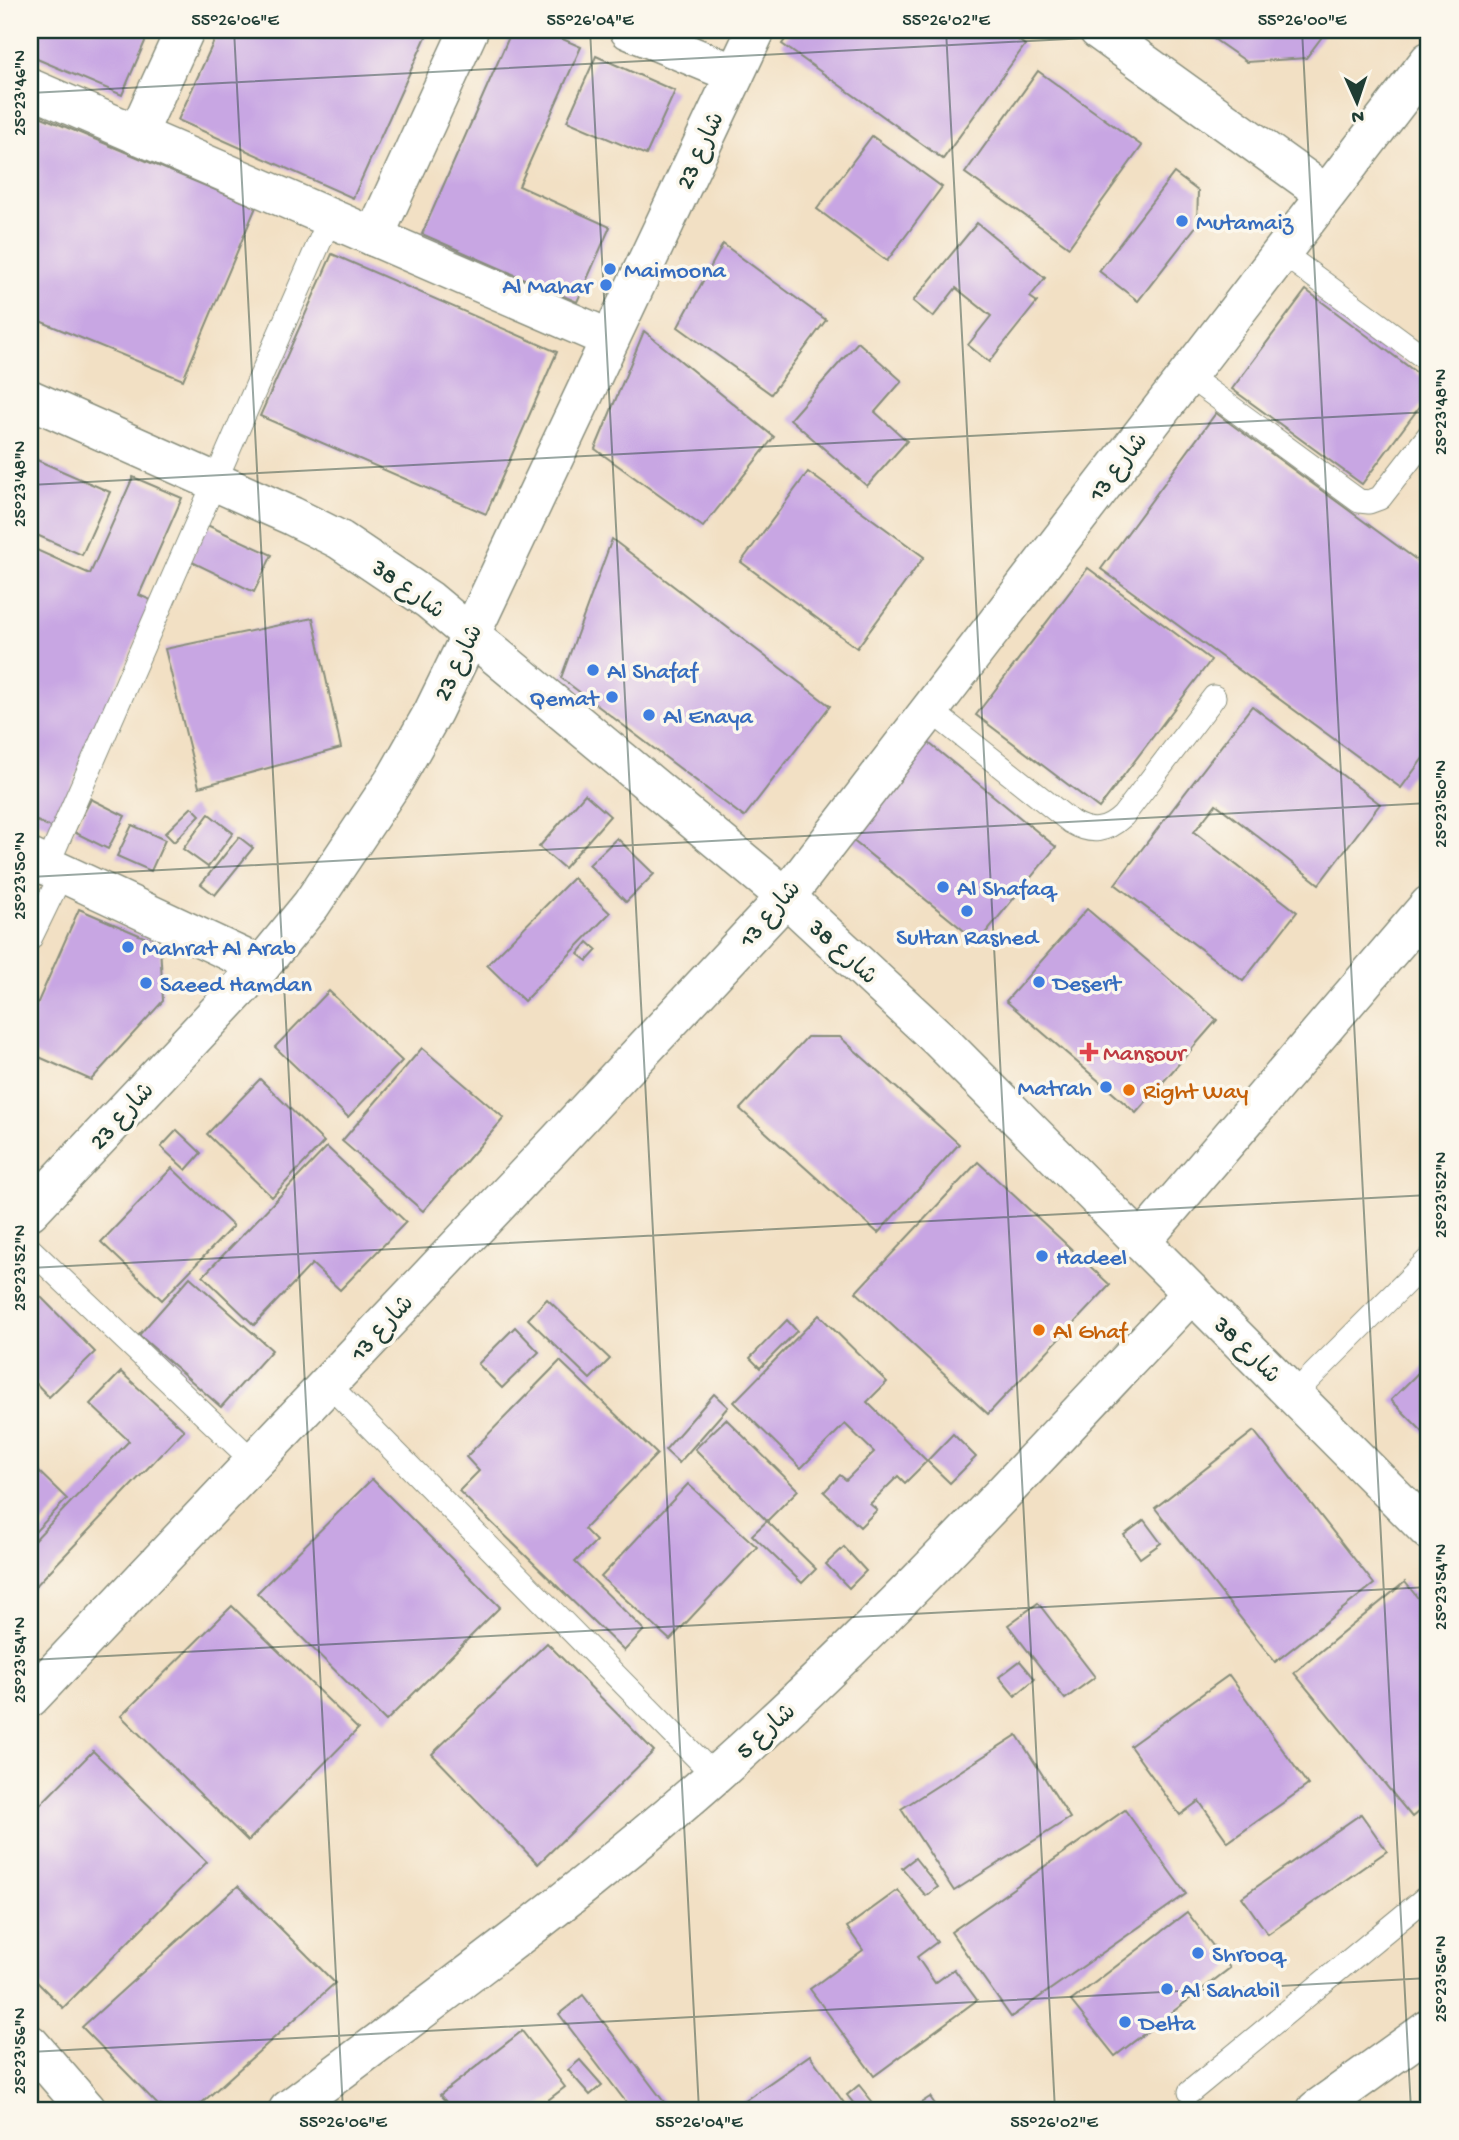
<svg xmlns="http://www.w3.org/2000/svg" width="1459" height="2140" font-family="'Gochi Hand','Playpen Sans Arabic',sans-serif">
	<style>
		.building { fill: #c8a6e3 }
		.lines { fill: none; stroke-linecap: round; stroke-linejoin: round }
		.lane-casing { stroke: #888e7c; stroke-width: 25 }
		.street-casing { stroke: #888e7c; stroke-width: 41 }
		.primary-casing { stroke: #888e7c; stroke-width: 41 }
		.lane { stroke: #fff; stroke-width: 23 }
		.street { stroke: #fff; stroke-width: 38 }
		.primary { stroke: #fff; stroke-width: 38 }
		.ticks { fill: none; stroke: #1f3d34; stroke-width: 2; stroke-opacity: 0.45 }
		.shop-dot { fill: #3f7fe0; stroke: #fbf7ec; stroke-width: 2.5 }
		.health-dot { fill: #e0444e; stroke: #fbf7ec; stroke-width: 2.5 }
		.food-dot { fill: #e8710a; stroke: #fbf7ec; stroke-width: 2.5 }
		.labels { text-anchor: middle; stroke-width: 7; stroke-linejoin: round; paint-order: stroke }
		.street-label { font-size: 24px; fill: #1f3d34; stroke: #fbf7ec }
		.shop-label { font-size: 24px; fill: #366cbe; stroke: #fbf7ec; text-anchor: start }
		.health-label { font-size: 24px; fill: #be3a42; stroke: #fbf7ec; text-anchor: start }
		.food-label { font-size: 24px; fill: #c56008; stroke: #fbf7ec; text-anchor: start }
		.neatline { fill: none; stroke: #1f3d34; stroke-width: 2.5 }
		.ticks-label { font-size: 18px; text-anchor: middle; fill: #1f3d34 }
	</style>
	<rect width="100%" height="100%" fill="#fbf7ec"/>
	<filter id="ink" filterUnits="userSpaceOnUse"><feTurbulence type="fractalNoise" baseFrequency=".0143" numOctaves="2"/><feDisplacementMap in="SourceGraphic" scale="14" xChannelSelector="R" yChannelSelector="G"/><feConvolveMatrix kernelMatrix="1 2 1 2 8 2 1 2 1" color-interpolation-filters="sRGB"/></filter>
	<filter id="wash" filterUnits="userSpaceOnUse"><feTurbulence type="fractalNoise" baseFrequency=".00686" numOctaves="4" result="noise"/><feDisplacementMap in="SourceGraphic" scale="28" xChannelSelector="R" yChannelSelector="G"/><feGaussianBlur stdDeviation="1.57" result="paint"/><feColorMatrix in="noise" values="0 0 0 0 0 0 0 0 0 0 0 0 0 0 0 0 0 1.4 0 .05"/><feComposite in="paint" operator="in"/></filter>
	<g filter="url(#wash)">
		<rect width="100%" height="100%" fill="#f2e0c4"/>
		<g id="blocks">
			<!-- building -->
			<g class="building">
				<path d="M30,30H150L122,95L30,56Z"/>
				<path d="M219,30H429L353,198L178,120Z"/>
				<path d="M512,30H542L581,47L519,186L610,227L577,302L422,234Z"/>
				<path d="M792,30H1004L1025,45L943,159L782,44Z"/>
				<path d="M1201,30H1327L1306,58L1247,62Z"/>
				<path d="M596,56L675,91L646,155L567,121Z"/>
				<path d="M1038,71L1142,146L1069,247L965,173Z"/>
				<path d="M30,112L256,207L183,380L30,317Z"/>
				<path d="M872,136L942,187L887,261L817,209Z"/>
				<path d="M1174,173L1198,191L1197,225L1138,301L1099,271Z"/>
				<path d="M977,223L1045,278L1030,297L1037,302L989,362L968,345L991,316L956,288L933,317L913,301Z"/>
				<path d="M723,244L826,320L771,394L678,327Z"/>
				<path d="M332,254L557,352L486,514L260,416Z"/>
				<path d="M1306,290L1429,382V394L1362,484L1232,389Z"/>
				<path d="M644,331L774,437L703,527L595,449Z"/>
				<path d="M858,342L902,381L875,412L907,441L867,486L790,419Z"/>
				<path d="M1216,413L1429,569V750L1401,788L1101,569Z"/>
				<path d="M30,457L110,492L82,555L30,532Z"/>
				<path d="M808,472L924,557L857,648L741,562Z"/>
				<path d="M133,477L182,498L139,595L153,601L53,828L30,818V547L90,574Z"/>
				<path d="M207,525L272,555L254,592L190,561Z"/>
				<path d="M612,539L830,706L744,817L561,678Z"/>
				<path d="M1088,568L1211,660L1099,808L976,715Z"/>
				<path d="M313,618L341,748L199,787L165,649Z"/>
				<path d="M1252,706L1380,804L1319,884L1216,804L1194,832L1297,912L1243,981L1115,884Z"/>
				<path d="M919,735L1056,847L978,942L840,830Z"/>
				<path d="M585,794L610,816L564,868L539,847Z"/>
				<path d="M91,799L125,816L108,849L74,832Z"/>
				<path d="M192,807L200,815L174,842L165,833Z"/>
				<path d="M209,814L233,833L208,867L183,849Z"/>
				<path d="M132,825L165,840L151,871L117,856Z"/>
				<path d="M239,837L253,848L215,895L201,884Z"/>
				<path d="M617,838L654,874L626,902L589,865Z"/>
				<path d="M573,878L610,913L524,1001L487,965Z"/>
				<path d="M79,909L160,944L163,1001L91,1080L30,1053V1020Z"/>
				<path d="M1087,909L1217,1020L1136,1113L1006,1001Z"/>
				<path d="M588,942L597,950L587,961L578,954Z"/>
				<path d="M329,991L402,1061L348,1117L275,1047Z"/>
				<path d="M807,1037H840L959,1144L878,1233L740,1109Z"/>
				<path d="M422,1048L504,1118L423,1211L342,1141Z"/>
				<path d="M260,1079L324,1142L272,1197L207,1134Z"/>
				<path d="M177,1130L201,1153L186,1170L161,1147Z"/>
				<path d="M327,1147L406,1222L340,1290L312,1264L254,1325L203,1276Z"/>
				<path d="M978,1162L1110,1285L988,1414L856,1292Z"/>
				<path d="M172,1168L233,1226L162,1300L101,1242Z"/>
				<path d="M190,1277L272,1350L221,1407L139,1335Z"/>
				<path d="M36,1292L95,1352L49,1397L30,1377V1299Z"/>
				<path d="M547,1299L610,1359L590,1379L528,1319Z"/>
				<path d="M819,1315L887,1382L867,1402L927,1461L953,1434L976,1457L950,1483L927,1461L905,1483L898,1476L870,1504L877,1510L860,1527L824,1492L840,1475L846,1480L874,1452L845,1424L801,1468L734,1402Z"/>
				<path d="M787,1320L797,1331L760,1368L750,1358Z"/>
				<path d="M515,1327L539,1352L502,1388L478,1364Z"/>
				<path d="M560,1361L657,1454L584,1529L596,1541L575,1562L644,1630L624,1651L459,1491L479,1471L466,1457Z"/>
				<path d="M1429,1362V1438L1391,1400Z"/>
				<path d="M121,1372L184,1430L30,1592V1545L129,1441L90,1404Z"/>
				<path d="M714,1394L728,1407L679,1463L665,1450Z"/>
				<path d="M726,1419L798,1490L767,1521L695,1449Z"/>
				<path d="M1254,1431L1374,1584L1275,1662L1155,1508Z"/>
				<path d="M30,1463L67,1499L30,1537Z"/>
				<path d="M372,1479L500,1607L386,1721L257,1593Z"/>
				<path d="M688,1484L757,1547L670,1640L601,1577Z"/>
				<path d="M1144,1520L1161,1543L1140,1558L1124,1535Z"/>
				<path d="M767,1521L816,1569L802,1583L752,1535Z"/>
				<path d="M844,1547L866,1571L849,1588L826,1564Z"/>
				<path d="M1405,1582L1429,1612V1803L1412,1817L1294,1673Z"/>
				<path d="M1038,1603L1095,1677L1065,1699L1008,1625Z"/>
				<path d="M232,1606L358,1729L248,1841L121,1716Z"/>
				<path d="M547,1643L654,1751L538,1864L432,1754Z"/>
				<path d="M1020,1661L1035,1679L1015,1696L999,1677Z"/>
				<path d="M1229,1675L1308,1785L1228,1842L1199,1801L1180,1815L1130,1746Z"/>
				<path d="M1017,1735L1070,1818L954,1891L901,1809Z"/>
				<path d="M93,1751L207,1862L63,2008L30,1975V1815Z"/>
				<path d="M1125,1810L1186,1894L1011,2017L951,1932Z"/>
				<path d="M1361,1814L1387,1851L1268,1934L1242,1897Z"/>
				<path d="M915,1858L938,1887L926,1896L902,1868Z"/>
				<path d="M238,1886L335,1983L194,2110H173L158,2105L82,2027Z"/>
				<path d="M898,1890L937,1942L917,1957L935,1983L954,1969L977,2000L874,2076L810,1989L863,1950L847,1927Z"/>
				<path d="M1187,1912L1230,1968L1115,2056L1071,2001Z"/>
				<path d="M583,1995L670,2110H632L559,2014Z"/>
				<path d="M522,2031L565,2087L535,2110H453L440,2095Z"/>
				<path d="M810,2055L849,2110H731Z"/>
				<path d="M580,2060L602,2085L590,2095L568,2070Z"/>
				<path d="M859,2085L879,2110H859L847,2095Z"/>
				<path d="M930,2097L939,2110H910Z"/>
			</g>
		</g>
	</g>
	<g filter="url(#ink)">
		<use href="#blocks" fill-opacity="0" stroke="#888e7c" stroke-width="2"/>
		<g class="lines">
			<!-- lane casing -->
			<g class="lane-casing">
				<g id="lane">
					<path d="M1281,252L1429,361"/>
					<path d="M1187,375L1359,501L1369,502L1380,498L1429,435"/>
					<path d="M930,710L1071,822C1091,834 1106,832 1123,816L1214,697"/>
					<path d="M47,866L330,218"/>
					<path d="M30,939L62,873"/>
					<path d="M30,1249L254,1462"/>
					<path d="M328,1384L715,1776"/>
					<path d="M1293,1395L1429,1259"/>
					<path d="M1190,2092L1429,1895"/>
				</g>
			</g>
			<!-- street casing -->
			<g class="street-casing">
				<g id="street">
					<path d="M629,30L735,74"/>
					<path d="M1098,30L1326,194"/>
					<path d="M30,88L610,339"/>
					<path d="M137,135L185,30"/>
					<path d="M374,237L469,30"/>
					<path d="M30,399L292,516L340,540L429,600L786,897L940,1040L1429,1531"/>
					<path d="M30,858L261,966"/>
					<path d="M30,1211L261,966L311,905L395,779L433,712L471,634L756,30"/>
					<path d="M1141,1242L1429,905"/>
					<path d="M30,1698L558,1141L786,897L1429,61"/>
					<path d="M30,2044L87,2110"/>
					<path d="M288,2110C432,2002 578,1896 713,1777C883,1627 1036,1458 1192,1293"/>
				</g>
			</g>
			<!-- primary casing -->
			<g class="primary-casing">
				<path id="primary" d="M1316,2110L1429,2029"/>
			</g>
			<!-- lane -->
			<use href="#lane" class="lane"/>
			<!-- street -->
			<use href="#street" class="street"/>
			<!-- primary -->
			<use href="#primary" class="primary"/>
		</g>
	</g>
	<!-- ticks -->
	<path class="ticks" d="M234,30L343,2110M590,30L699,2110M946,30L1055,2110M1302,30L1411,2110M30,93L1240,30M30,485L1429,412M30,877L1429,803M30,1268L1429,1195M30,1660L1429,1587M30,2052L1429,1978"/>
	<!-- markers -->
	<g class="shop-dot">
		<circle cx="1182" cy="221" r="7"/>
		<circle cx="610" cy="269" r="7"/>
		<circle cx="606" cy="285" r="7"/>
		<circle cx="593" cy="670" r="7"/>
		<circle cx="612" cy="697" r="7"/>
		<circle cx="649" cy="715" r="7"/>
		<circle cx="943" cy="887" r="7"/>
		<circle cx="967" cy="911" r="7"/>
		<circle cx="128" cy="947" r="7"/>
		<circle cx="1039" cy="982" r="7"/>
		<circle cx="146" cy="983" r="7"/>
		<circle cx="1106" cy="1087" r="7"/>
		<circle cx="1042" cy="1256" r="7"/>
		<circle cx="1198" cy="1953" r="7"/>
		<circle cx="1167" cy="1989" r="7"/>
		<circle cx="1125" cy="2022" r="7"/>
	</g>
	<path class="health-dot" d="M1085.5 1041.5h7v7h7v7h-7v7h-7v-7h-7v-7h7z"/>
	<g class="food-dot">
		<circle cx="1129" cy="1090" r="7"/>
		<circle cx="1039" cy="1330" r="7"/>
	</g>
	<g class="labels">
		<!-- street labels -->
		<g class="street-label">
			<text transform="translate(699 150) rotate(-65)" y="8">شارع 23</text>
			<text transform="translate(1117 466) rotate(-52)" y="8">شارع 13</text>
			<text transform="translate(409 588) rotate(36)" y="8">شارع 38</text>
			<text transform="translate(457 662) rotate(-64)" y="8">شارع 23</text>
			<text transform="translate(769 913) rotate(-49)" y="8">شارع 13</text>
			<text transform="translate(844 951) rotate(43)" y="8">شارع 38</text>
			<text transform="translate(121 1115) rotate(-47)" y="8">شارع 23</text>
			<text transform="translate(381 1327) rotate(-47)" y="8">شارع 13</text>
			<text transform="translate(1248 1349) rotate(45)" y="8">شارع 38</text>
			<text transform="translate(765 1730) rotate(-42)" y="8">شارع 5</text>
		</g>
		<!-- shop labels -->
		<g class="shop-label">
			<text x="1196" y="229">Mutamaiz</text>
			<text x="624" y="277">Maimoona</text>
			<text x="592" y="293" text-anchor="end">Al Mahar</text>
			<text x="607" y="678">Al Shafaf</text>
			<text x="598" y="705" text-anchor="end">Qemat</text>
			<text x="663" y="723">Al Enaya</text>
			<text x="957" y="895">Al Shafaq</text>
			<text x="967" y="944" text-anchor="middle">Sultan Rashed</text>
			<text x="142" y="955">Mahrat Al Arab</text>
			<text x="1053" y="990">Desert</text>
			<text x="160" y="991">Saeed Hamdan</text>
			<text x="1092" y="1095" text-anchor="end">Matrah</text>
			<text x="1056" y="1264">Hadeel</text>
			<text x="1212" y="1961">Shrooq</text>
			<text x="1181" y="1997">Al Sahabil</text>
			<text x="1139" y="2030">Delta</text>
		</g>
		<!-- health labels -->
		<g class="health-label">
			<text x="1103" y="1060">Mansour</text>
		</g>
		<!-- food labels -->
		<g class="food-label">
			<text x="1143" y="1098">Right Way</text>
			<text x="1053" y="1338">Al Ghaf</text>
		</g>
	</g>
	<!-- margin -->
	<rect width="1459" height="2140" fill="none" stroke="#fbf7ec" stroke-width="77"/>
	<!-- north arrow -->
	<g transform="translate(1357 102) rotate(177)" stroke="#fbf7ec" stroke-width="5" paint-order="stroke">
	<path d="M0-5L12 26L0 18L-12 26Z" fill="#1f3d34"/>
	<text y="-10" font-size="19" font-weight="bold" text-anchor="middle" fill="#1f3d34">N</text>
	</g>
	<rect x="38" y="38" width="1382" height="2064" class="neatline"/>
	<g class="ticks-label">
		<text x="235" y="25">55°26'06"E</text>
		<text x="590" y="25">55°26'04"E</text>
		<text x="946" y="25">55°26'02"E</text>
		<text x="1302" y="25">55°26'00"E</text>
		<text transform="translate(19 93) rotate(-90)" y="6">25°23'46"N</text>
		<text transform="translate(1440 412) rotate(-90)" y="6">25°23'48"N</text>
		<text transform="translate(19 484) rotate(-90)" y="6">25°23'48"N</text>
		<text transform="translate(1440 804) rotate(-90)" y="6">25°23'50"N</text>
		<text transform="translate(19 876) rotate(-90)" y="6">25°23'50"N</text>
		<text transform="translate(1440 1195) rotate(-90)" y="6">25°23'52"N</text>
		<text transform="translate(19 1268) rotate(-90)" y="6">25°23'52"N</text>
		<text transform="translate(1440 1587) rotate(-90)" y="6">25°23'54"N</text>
		<text transform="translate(19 1660) rotate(-90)" y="6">25°23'54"N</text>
		<text transform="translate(1440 1979) rotate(-90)" y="6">25°23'56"N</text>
		<text transform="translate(19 2051) rotate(-90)" y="6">25°23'56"N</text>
		<text x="343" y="2127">55°26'06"E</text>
		<text x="699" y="2127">55°26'04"E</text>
		<text x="1054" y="2127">55°26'02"E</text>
	</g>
</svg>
